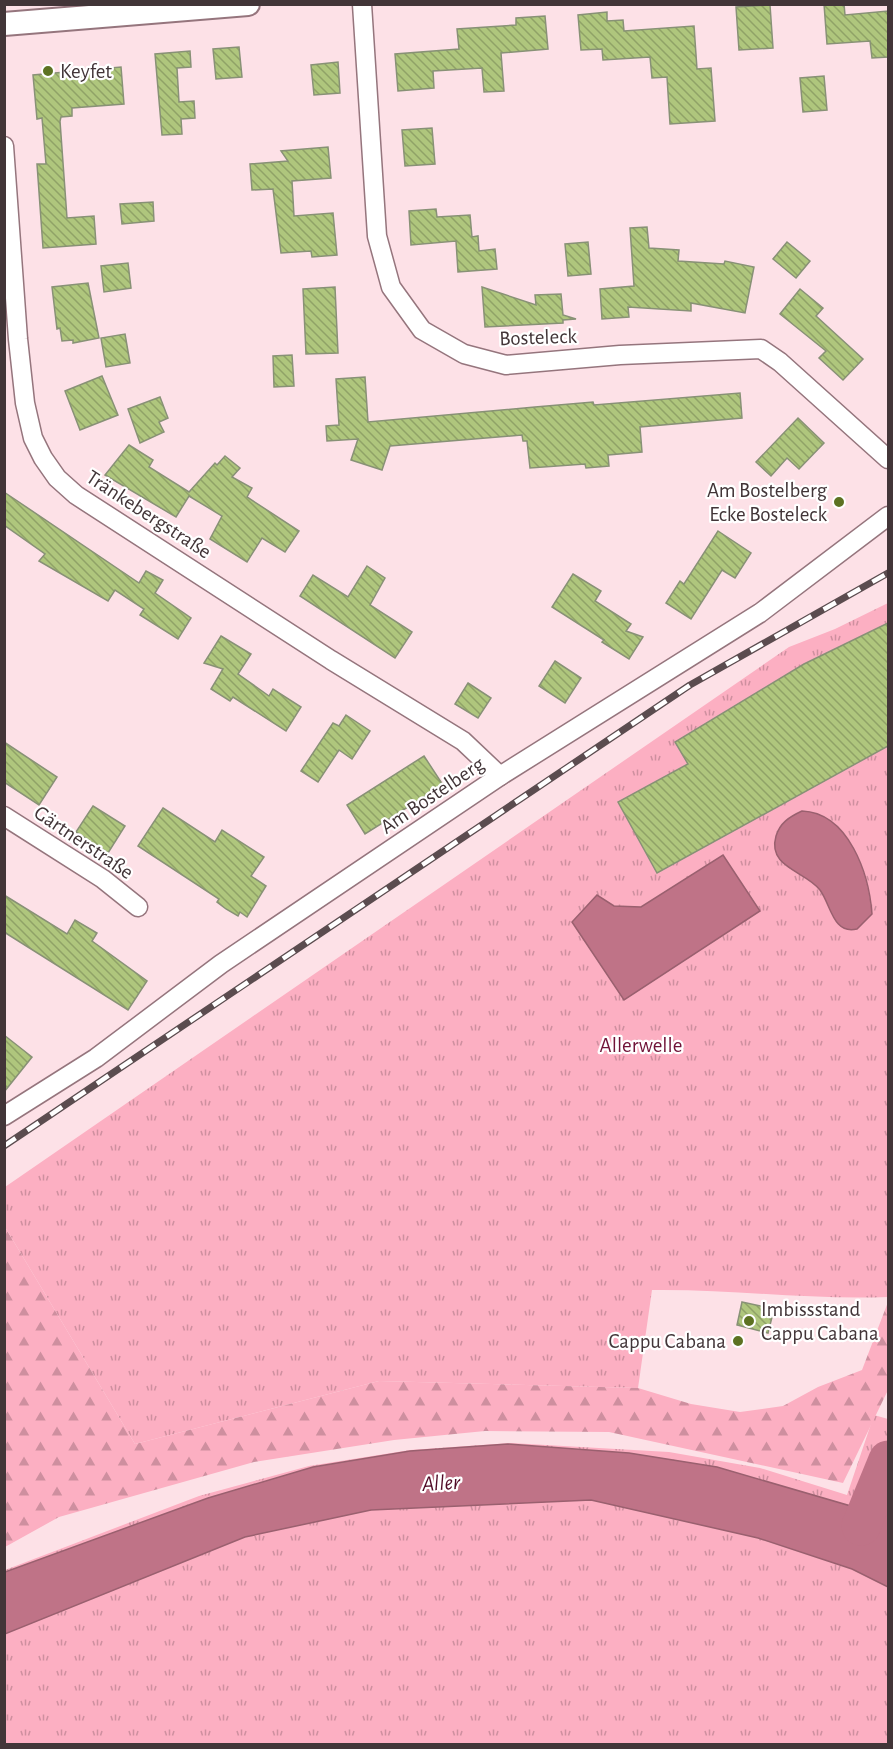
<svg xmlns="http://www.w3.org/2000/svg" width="893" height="1749" font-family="'Alegreya Sans',sans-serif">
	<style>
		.grass { fill: url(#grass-tufts) }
		.forest { fill: url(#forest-firs) }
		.water { fill: #bf7387; stroke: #9a606f; stroke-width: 1.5 }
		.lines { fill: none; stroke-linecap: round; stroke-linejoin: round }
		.river { stroke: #bf7387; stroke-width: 39 }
		.building { fill: url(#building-back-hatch); stroke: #889176; stroke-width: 1.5 }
		.minor-casing { stroke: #95757d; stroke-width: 21 }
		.tertiary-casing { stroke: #95757d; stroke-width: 26 }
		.minor { stroke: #fff; stroke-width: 18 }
		.tertiary { stroke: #fff; stroke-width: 22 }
		.rail-casing { stroke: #5b4c4f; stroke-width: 7 }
		.rail { stroke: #fff; stroke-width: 4.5; stroke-dasharray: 14; stroke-linecap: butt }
		.poi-dot { fill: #5d7222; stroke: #fff; stroke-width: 2 }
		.labels { text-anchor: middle; stroke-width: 4.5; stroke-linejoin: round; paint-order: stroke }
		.poi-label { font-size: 21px; fill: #423538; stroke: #fff; text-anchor: start }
		.street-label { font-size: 21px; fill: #423538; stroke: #fff }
		.park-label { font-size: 21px; fill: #701338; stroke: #fff }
		.water-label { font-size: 22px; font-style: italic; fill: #500925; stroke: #fff }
	</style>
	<defs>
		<pattern id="grass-tufts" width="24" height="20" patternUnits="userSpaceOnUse" patternTransform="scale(1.5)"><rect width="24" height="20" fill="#fcafc2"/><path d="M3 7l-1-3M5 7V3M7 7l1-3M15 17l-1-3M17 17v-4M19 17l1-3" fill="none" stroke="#ce8f9f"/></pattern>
		<pattern id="forest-firs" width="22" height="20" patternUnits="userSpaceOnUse" patternTransform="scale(1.5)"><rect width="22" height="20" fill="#fcafc2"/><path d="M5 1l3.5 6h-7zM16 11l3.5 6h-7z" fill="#ce8f9f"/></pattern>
		<pattern id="building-back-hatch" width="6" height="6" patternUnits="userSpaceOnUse" patternTransform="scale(1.5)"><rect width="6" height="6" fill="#afc67d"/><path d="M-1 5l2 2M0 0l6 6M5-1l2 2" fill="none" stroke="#90a267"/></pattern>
	</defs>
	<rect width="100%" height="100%" fill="#fde1e7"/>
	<!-- grass -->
	<g class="grass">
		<path d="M888,603V1297C809,1300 731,1289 652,1290L638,1388L379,1381L135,1444L5,1227V1187L789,647L835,629Z"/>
		<path d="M874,1415L888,1419V1744H5V1570L199,1496L309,1466L410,1450L511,1443L669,1452L760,1468L847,1495Z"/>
	</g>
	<!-- forest -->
	<path class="forest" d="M5,1227L135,1444L379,1381L638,1388L691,1404L740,1412L783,1406L818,1387L862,1370L888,1302V1390L843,1483L609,1432L485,1431L394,1440L254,1462L59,1517L5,1547Z"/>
	<!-- water -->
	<g class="water">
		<path d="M802,811C849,813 869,874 872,914L857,929C833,935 831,905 820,890C806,871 767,868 776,836C780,823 789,817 802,811Z"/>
		<path d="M723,855L760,911L624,1000L572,922L597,895L614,906L641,907Z"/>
		<path d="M508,1444L629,1453L717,1467L851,1506L868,1474L888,1478V1587L852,1569L758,1538L591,1500L371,1510L245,1537L5,1634V1572L208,1498L313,1467L410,1451Z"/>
	</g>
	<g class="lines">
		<!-- river -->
		<path class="river" d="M861,1526L888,1460"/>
	</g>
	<!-- building -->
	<g class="building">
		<path d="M824,4H844L845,15L888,11V57L872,58L870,41L827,44Z"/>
		<path d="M770,5L773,48L739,50L736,7Z"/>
		<path d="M607,12V21L623,20L624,31L694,26L697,69L711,68L715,121L670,124L667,77L652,78L650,57L603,60L602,49L581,50L578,15Z"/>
		<path d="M545,16L548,49L501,53L504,91L484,92L482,68L433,71L434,88L398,91L395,54L459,49L457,29L516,25V18Z"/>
		<path d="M239,47L242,77L216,79L213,49Z"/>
		<path d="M190,51L191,67L177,68L179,102L194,101L195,118L181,119L182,134L162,135L155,54Z"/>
		<path d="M338,62L340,93L314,95L311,65Z"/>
		<path d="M121,67L124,104L72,108V116L61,117L60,121L67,218L94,216L96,244L43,248L37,164H46L42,118L37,119L33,75Z"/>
		<path d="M824,76L827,110L803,112L800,78Z"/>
		<path d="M432,128L435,164L405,166L402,130Z"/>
		<path d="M328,147L331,178L292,181L294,216L333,213L337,255L312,257L311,251L281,253L273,189L252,190L250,164L288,161L281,151Z"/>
		<path d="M153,202L154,221L122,224L120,204Z"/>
		<path d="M436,209L437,217L470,215L472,237L478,236L479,251L495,249L497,269L458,272L456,241L411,245L409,211Z"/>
		<path d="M647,227L649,248L679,250L678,261L724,264L725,261L754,267L745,313L691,303V311L628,307L629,317L602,319L600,289L634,286L630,228Z"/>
		<path d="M588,242L591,274L568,276L565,244Z"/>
		<path d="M787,242L810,261L796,278L773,259Z"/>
		<path d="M128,263L131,288L104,292L101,266Z"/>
		<path d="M88,283L99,338L73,343V340L62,341L60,328L57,329L52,287Z"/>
		<path d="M335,287L338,353L306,354L303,289Z"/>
		<path d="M482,287L536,305L535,295L561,294L563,315L576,319L563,320V323L485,327Z"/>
		<path d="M800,289L823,308L816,316L863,359L843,380L819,358L826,351L780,314Z"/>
		<path d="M125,334L130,363L106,367L101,338Z"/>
		<path d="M292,355L294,386L274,387L273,356Z"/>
		<path d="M102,376L118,415L80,430L65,391Z"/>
		<path d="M365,377L368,422L535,407L593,402L594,405L740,393L742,418L640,427L642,452L608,455L609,466L586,468L585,464L530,468L527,441H523L522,435L390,446L382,470L351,460L358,439L327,441L326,426L339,425L336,379Z"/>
		<path d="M160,397L168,418L159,422L164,432L140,443L128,409Z"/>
		<path d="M798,418L824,443L799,469L787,458L771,476L756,462Z"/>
		<path d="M129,445L153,460L149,467L189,492L215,463L217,465L225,456L240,468L232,477L252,488L247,497L299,531L285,552L262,538L247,562L210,539L222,516L189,496L176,517L105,475Z"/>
		<path d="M4,492L139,583L146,571L163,580L155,593L191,618L178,639L140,615L144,609L115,590L108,601L39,561L45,554L4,525Z"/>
		<path d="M718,531L751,553L735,578L722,570L691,619L666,603L680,581L684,584Z"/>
		<path d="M367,566L385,578L370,605L412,632L395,658L300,596L313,575L348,597Z"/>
		<path d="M573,574L601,591L595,601L631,624L626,631L643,637L629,659L602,642L604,640L552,607Z"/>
		<path d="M888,623V746L657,873L618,802L688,764L675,742L804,664Z"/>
		<path d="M221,636L251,654L238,674L269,696L273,689L301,707L286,731L233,697L230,701L211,689L223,669L204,663Z"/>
		<path d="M555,661L581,678L565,703L539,686Z"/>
		<path d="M468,683L491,698L478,718L455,704Z"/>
		<path d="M346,715L370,731L352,759L339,750L318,782L301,771L333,723L339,726Z"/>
		<path d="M4,742L57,777L39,805L4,782Z"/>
		<path d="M424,756L443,785L365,834L347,805Z"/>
		<path d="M93,806L125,826L108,853L76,832Z"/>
		<path d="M163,808L215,842L222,830L264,857L251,876L266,886L247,917L240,912L238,916L226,909L217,902L219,899L138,846Z"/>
		<path d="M4,895L67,934L75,920L97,933L92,941L147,981L128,1010L4,932Z"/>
		<path d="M4,1035L32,1057L4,1092Z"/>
		<path d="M742,1302L774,1309L768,1333L737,1325Z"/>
	</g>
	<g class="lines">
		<!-- minor casing -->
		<g class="minor-casing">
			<g id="minor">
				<path d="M362,4L377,236L391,287L422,330L464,354L506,365L620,355L761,349L780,362L888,459"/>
				<path d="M4,146L18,339L25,403L33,438L43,458L57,478L76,495L331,660L463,741L500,776"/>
				<path d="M4,816L103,879L138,907"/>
				<path d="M4,1116L96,1058L221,964L500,776L760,613L888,516"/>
			</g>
		</g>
		<!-- tertiary casing -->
		<g class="tertiary-casing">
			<path id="tertiary" d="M4,24L248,4"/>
		</g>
		<!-- minor -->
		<use href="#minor" class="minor"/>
		<!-- tertiary -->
		<use href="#tertiary" class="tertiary"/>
		<!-- rail casing -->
		<g class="rail-casing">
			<path id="rail" d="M4,1146L690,685L888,573"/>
		</g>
		<!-- rail -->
		<use href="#rail" class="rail"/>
	</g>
	<!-- markers -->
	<g class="poi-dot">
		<circle cx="48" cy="71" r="6"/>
		<circle cx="839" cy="502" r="6"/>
		<circle cx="749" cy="1321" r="6"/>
		<circle cx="738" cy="1341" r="6"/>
	</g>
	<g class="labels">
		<!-- poi labels -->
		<g class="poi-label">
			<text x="60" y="78">Keyfet</text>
			<text x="827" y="497" text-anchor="end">Am Bostelberg<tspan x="827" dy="24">Ecke Bosteleck</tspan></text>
			<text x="761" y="1316">Imbissstand<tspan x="761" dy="24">Cappu Cabana</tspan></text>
			<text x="726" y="1348" text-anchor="end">Cappu Cabana</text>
		</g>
		<!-- street labels -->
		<g class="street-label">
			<text transform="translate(538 337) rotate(-2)" y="7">Bosteleck</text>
			<text transform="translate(149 514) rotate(33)" y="7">Tränkebergstraße</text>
			<text transform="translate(432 795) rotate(-34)" y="7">Am Bostelberg</text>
			<text transform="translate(84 842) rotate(34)" y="7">Gärtnerstraße</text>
		</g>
		<!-- park labels -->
		<g class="park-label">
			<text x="641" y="1052">Allerwelle</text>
		</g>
		<!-- water labels -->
		<g class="water-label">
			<text transform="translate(441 1482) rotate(-3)" y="8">Aller</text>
		</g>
	</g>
	<!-- border -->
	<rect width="893" height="1749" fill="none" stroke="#423538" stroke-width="12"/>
</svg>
